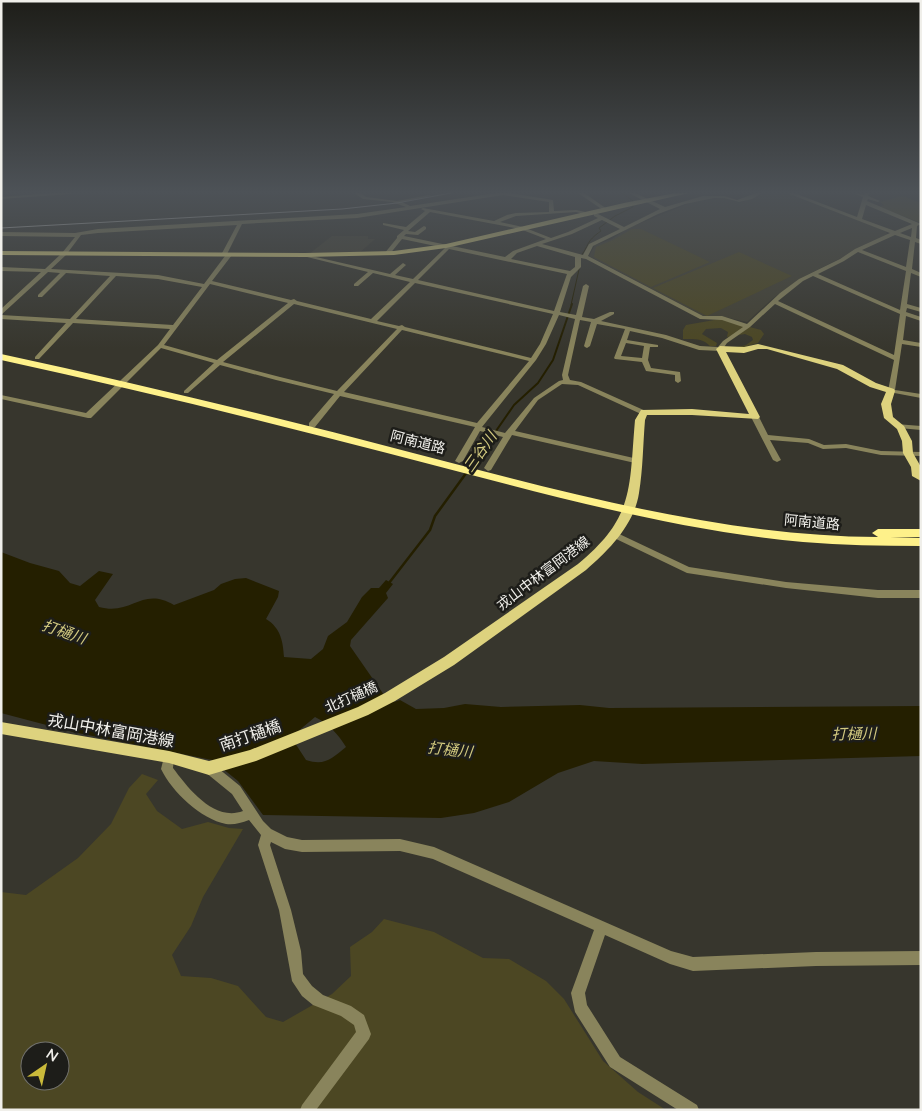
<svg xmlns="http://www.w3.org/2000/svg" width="922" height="1111" font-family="Lato,'Noto Sans JP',sans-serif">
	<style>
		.built { fill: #424032 }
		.green { fill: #4c4723; fill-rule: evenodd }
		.water { fill: #241f00; fill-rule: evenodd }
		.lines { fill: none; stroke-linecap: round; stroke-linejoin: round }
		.stream-far2 { stroke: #241f00; stroke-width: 1 }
		.stream-far1 { stroke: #241f00; stroke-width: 2 }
		.stream { stroke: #241f00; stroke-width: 2.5 }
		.minor { fill: #89845c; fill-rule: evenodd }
		.major { fill: #ddd27e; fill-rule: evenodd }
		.highway { fill: #fef18a; fill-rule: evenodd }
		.rail { stroke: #c9c8c3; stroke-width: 1 }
		.labels { text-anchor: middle; stroke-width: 5; stroke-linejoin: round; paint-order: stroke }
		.street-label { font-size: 14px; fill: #f0efea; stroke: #1d1d19 }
		.water-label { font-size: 15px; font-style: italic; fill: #d2c97f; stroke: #1d1d19 }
		.near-street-label { font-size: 16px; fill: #f0efea; stroke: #1d1d19 }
	</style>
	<rect width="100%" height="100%" fill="#37362d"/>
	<!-- built -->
	<g class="built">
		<path d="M765,193H787L886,231L887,235L801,278L772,299L747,322L720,316L705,317L589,256L595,245L612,239L626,229L693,202L723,198L740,203Z"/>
		<path d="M332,236H368V239H375L358,254H309Z"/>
	</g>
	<!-- green -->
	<g class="green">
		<path d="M903,196L921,203V223L879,207L884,205L880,202Z"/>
		<path d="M632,229H641L710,262L651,287L594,257L596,247L613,240Z"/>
		<path d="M739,252L792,276L707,316L653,288Z"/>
		<path d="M720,319L761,330L764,334L758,343L740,348L737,347L746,345L753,340L752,337L745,334L727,337L728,332L721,328L706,329L702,334L717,343L716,346H710C703,338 693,339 683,339V330L686,325Z"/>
		<path d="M142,774L158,780L146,794L157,811L182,829L208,822L229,828L243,829L203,897L191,926L172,955L181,976L211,978L238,986L266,1017L283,1022L332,994L351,976L350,947L372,932L384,919L434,932L483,958L509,959L546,981L564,999L603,1061L638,1092L666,1110H1V892L26,895L78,858L111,824L129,788ZM30,1051H60V1081H30Z"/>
	</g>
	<!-- water -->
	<path class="water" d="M1,552L30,563L59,571L70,583L80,586L99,571L113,574L95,600L99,607C133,616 141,586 174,605L214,590L221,584L235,579L246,578L279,591L278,597L266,619C281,628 283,642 284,657L311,659L323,649L328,636L347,622L362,597L371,588H379L386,580L393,584L386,593L388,598L351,640L350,646L384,695L394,702L400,700L416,709L444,708L465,704L501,707L580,705L609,708L921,706V756L642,764L594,761L558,773L509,802L474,813L441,818L263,815L238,781L212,760L73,732L1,713ZM315,717C329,724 338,734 346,747C331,759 325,766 306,760L295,743L296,733Z"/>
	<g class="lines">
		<!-- stream-far2 -->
		<g class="stream-far2">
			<path d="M580,257C590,245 585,242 601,231L599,228L615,216L633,207V201L622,193"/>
			<path d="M571,305L580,265"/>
		</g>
		<!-- stream-far1 -->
		<path class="stream-far1" d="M487,444L514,405L538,383L553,360L572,304"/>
		<!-- stream -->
		<path class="stream" d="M389,583L430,530L435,516L488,443"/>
		<!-- minor -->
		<g class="minor">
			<path d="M53,193H83L1,199V197Z"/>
			<path d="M354,193H360L366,197L397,201L429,195L431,196L402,202L410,206L496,193H509L553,200L554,211L576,210L591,213L588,215L576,212L516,216L500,222L523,227L551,238L568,232L598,218L594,216V214H598L624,227L660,209L629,193H635L665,207L703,196H724L737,200L756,193H762L752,199L739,202L724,198H714L685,204L658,214L593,246L588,256L703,316H722L747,324L780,293L799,279L840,259L855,249L890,233L787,193H794L857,217L863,197L853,193L864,195L865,193H869L868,196L880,201L878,202L868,199L867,201L921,224L917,226L916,238L921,240V244L915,242L912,269L921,273V277L911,273L907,304L921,308V312L907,308L906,312L921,317V321L906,316L903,340L921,343V347L902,344L895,390L921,394V398L889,392L888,391L894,360L775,304L750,327L727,343L722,350L720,351L699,350L662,338L630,331L627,340L658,345V347H650L648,360L651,368L680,372L681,381L678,383L675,381V375L646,371L642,362L615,359L614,358L625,329L597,324L590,346L587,348L585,347L584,346L591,322L580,320L568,375L570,380L581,382L648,412L644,414H641L578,385L562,384L538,400L515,431L638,459L639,461L638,463H635L512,435L491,470L488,471L484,468L503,437L480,431L463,461L459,463L455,461L475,427L340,396L315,427H309V423L334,394L276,380L220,365L188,393H184V391L214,363L161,348L91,418H88L1,399V395L86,413L158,345L170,329L73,323L39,359H35V357L66,323L1,319V315L70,319L110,276L66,273L42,297H38V295L60,273L48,272L1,315V309L41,272L1,271V267L45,269L62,253L75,237L1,236V232L75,233L98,229L357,214L406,207L392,202L363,199ZM503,195L549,202V212L516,213L507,215L494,221L423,208L421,209L425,211L406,227L383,223V225L404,230L397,236V238L384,254L385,255H389L402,239L445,248L413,279L395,275L406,265L403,263L390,274L303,254V256L368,272L354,284V286H358L373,273L410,282L371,319L297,301L294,299L291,300L212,281L232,255L227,254L242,224L357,218ZM866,205L912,224L895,231L862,219ZM430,212L520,229L546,239L513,251L505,257L404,236L406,234L418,235L426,229V227L424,226L415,232L408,231ZM602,220L620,229L589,244L583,255L542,244L572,234ZM237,225L221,255L225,256L204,284L158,275L51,269L66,255L81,235L98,233ZM912,228L911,237L900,233ZM895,235L910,240L906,267L862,250ZM537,246L575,257V267L570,271L511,259L517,253ZM449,249L567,274L554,311L418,280ZM858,252L906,271L900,310L818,274L844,261ZM581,258L586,259L700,319L722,320L743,327L723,341L718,347L700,346L666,335L601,321L614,314V312H610L594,319L582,317L589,286L586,284L583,286L576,315L560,312L571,277L581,267ZM116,276L158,279L202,287L173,325L76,319ZM813,276L900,314L894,355L778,301L803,281ZM415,283L553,314L540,344L531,358L405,327L402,325L399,326L377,321ZM210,284L288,303L217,360L164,345ZM294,304L397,329L337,391L280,377L223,362ZM559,315L575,319L562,375L563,380L559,381L534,398L505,433L482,427L536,360L546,344ZM402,330L529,361L477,423L344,392ZM626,343L644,346L642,358L621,356Z"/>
			<path d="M578,193H584L607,209L603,210Z"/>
			<path d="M752,415H758L768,435L809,439L824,445L846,444L881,451L921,452V456L881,455L846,448L823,449L808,443L770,440L781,460L777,462L773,460L751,417Z"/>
			<path d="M896,424L921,426V430L899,428L895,426Z"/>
			<path d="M615,532L689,567L786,582L878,590H921V598H878L786,588L687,573L612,537L611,535Z"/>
			<path d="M169,752L173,753L174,757L173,768C188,788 214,822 243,811L232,794L205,772L203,768L205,764L209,763L213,764L240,786L263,821L271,829L287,837L302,840L400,839L434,847L671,951L693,957L816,952L921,951V965L816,966L693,971L670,964L605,935L585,993L587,1005L620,1057L697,1105L699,1110H678L610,1067L575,1012L571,993L594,930L433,859L400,851L302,852L285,849L271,842L270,845L291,910L301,951L303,974L312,986L323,995L351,1006L364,1015L371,1034L369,1039L316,1110H300L302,1105L356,1032L354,1025L341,1016L313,1005L302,996L292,981L279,910L258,845L261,835L249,820C241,823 234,825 226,824C201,819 172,792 161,769L165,753Z"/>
		</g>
		<!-- major -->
		<g class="major">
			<path d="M675,193H689L446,248L394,255L305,257L1,255V251L305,253L394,251L446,244L624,203Z"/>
			<path d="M758,344L843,365L876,383L894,389L895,391L891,404L893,417L904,426L912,441L913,453L921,467V481L912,476L911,467L903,453L902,441L897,429L884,418L881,404L886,392L870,387L837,369L767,349H758L744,353L726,352L760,417L758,419L692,415H647L645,420C643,444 643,469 639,493C634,525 609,550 586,570L454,665L395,701L368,715L256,761L209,775L169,763L1,734V722L169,751L209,761L250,750L358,707L385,693L444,657L578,564C635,517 629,488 635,420L641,410L692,409L749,414L716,349L720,346L744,347Z"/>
		</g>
		<!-- highway -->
		<path class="highway" d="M1,354C139,384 276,417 413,453C564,492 720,536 878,537L872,533L878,529H921V537H890L921,538V546C881,546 842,545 803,542C662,529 524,488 387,453C259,420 131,388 1,360Z"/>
		<!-- rail -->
		<path class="rail" d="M1,228L342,209L397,203L451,193"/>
	</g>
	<!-- sky -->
	<linearGradient id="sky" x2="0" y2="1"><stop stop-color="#1e1e19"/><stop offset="0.55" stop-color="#4d5257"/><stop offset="1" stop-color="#4d5257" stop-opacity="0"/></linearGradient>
	<rect width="922" height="349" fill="url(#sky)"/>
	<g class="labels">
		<!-- street labels -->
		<g class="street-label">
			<text transform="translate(418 442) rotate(14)" y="5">阿南道路</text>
			<text transform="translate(812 522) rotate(5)" y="5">阿南道路</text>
			<text transform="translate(543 573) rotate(-37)" y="5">戎山中林富岡港線</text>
			<text transform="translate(351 697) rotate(-24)" y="5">北打樋橋</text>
		</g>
		<!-- water labels -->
		<g class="water-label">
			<text transform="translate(480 452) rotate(-55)" y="5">三谷川</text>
			<text transform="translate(64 632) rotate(19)" y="5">打樋川</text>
			<text transform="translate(854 734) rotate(-1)" y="5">打樋川</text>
			<text transform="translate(450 750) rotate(6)" y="5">打樋川</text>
		</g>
		<!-- near-street labels -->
		<g class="near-street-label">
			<text transform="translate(111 730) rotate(10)" y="6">戎山中林富岡港線</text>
			<text transform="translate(250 735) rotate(-19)" y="6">南打樋橋</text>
		</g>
	</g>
	<!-- border -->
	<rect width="922" height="1111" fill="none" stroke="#f0efea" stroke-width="5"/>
	<!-- north arrow -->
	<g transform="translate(45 1066) rotate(34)"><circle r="24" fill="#1d1d19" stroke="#71716d"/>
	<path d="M0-4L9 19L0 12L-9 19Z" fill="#caba3a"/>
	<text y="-8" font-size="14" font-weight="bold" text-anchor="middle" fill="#f0efea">N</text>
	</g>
</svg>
